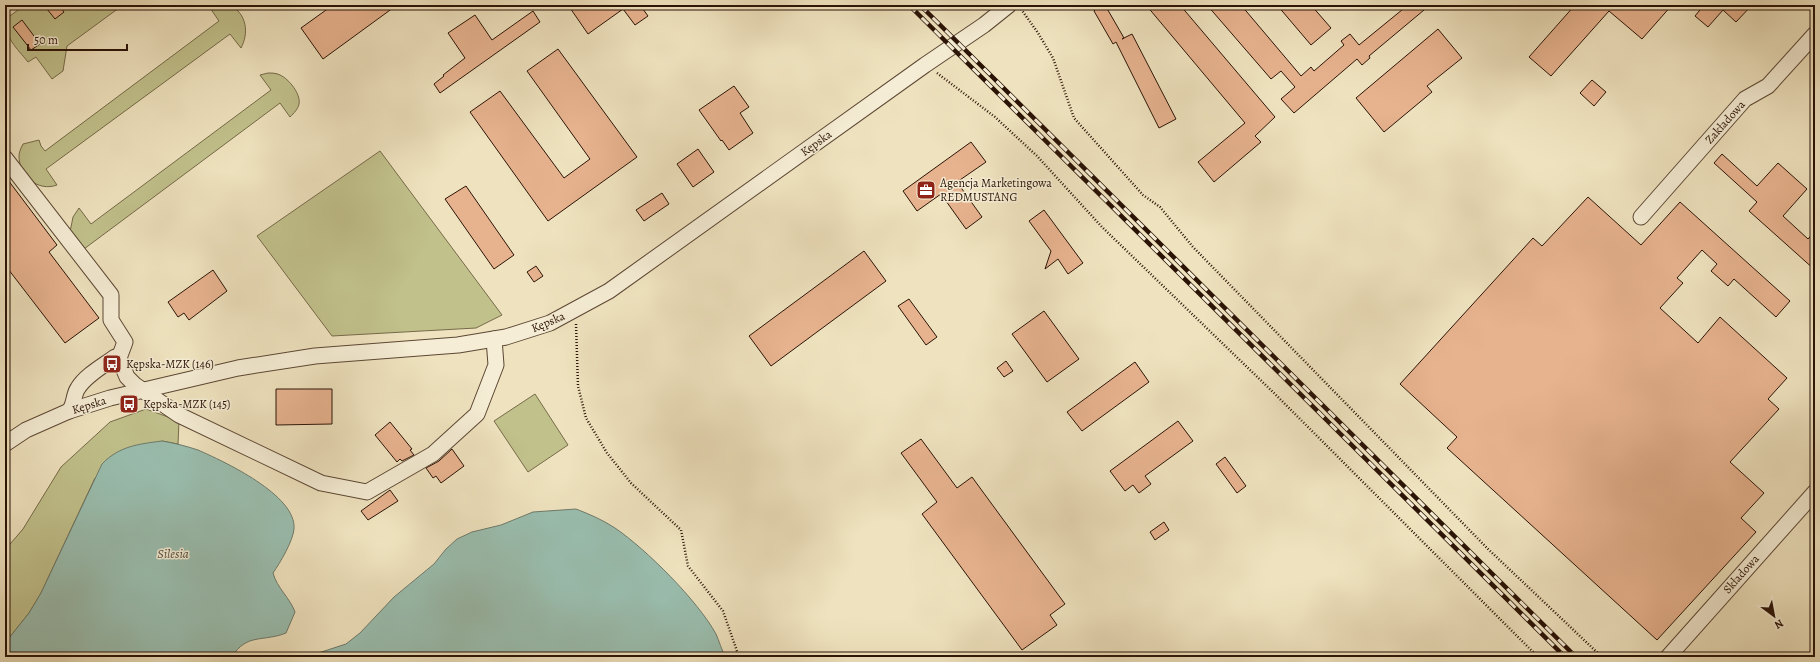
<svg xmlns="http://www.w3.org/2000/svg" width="1820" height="662" font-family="Alegreya,serif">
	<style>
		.green { fill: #c1c18c; stroke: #766a49 }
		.water { fill: #9abeaf; stroke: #6e7a6b }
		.building { fill: #e7b38f; stroke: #2b1306 }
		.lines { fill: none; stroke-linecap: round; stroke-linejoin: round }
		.minor-casing { stroke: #5c4734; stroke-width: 17 }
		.path { stroke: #2b1306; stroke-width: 2.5; stroke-dasharray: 1 2; stroke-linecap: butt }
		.minor { stroke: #f5edd5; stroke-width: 15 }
		.rail-casing { stroke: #2b1306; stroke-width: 4.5 }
		.rail { stroke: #f5edd5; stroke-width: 3; stroke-dasharray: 9; stroke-linecap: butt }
		.labels { text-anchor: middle; stroke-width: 3; stroke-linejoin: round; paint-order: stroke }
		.street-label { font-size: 12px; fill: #2b1306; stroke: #f5edd5 }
		.poi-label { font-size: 12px; fill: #2b1306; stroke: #f5edd5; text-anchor: start }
		.water-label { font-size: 13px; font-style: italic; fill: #524f41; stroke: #f5edd5 }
	</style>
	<rect width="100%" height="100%" fill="#efe3bf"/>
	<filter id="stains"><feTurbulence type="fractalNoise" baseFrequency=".005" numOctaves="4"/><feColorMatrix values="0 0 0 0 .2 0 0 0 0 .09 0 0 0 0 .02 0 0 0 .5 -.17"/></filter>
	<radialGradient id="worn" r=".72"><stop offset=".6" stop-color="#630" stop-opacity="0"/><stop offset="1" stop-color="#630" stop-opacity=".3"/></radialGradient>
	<!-- green -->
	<g class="green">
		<path d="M25,5H123L67,46L63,71L52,79L36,57L28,62C17,48 3,37 7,18Z"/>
		<path d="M208,5H230C247,14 249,33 241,48L230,34L46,169L57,185C38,192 19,176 19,156C19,152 21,148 23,144L39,140L41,146L45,151L219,21Z"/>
		<path d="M268,73C272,73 276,73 280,75C289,79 301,94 299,104C298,109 294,113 290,117L280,103L84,249L70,232L73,217L79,208L91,224L271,90L260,75Z"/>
		<path d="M380,151L502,315L476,328L332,336L257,236Z"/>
		<path d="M535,394L568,445L528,472L494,421Z"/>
		<path d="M146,409L179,421L178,444L162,441L95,478L41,593L29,613L5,643V550L23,529L61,467L110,422Z"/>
	</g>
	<!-- water -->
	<g class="water">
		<path d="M162,441C174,443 186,446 198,450C223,461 297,495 294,529C293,541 280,563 273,573C277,588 290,598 295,612L286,633C264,642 246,633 232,657H5V643L29,613L41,593L102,464C119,446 139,444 162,441Z"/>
		<path d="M576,509C589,514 603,520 615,528C646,549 698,601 716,634C719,641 722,650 725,657H306L346,644L360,633L394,597L434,564L446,549L457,539L472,532L501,525L533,512Z"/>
	</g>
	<!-- building -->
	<g class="building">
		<path d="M53,5H59L64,12L55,19L47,9Z"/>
		<path d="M333,5H397L323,59L301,28Z"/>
		<path d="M568,5H640L648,16L635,25L623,9L588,34Z"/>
		<path d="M1093,5H1105L1124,38L1122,39L1132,34L1176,119L1159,128L1116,42L1113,44L1094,11L1095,10Z"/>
		<path d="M1146,5H1180L1275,117L1255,136L1261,142L1214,182L1198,162L1245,123Z"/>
		<path d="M1207,5H1241L1301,76L1311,67L1314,71L1344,45L1341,41L1350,34L1359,45L1408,5H1430L1369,56L1370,58L1362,65L1357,59L1294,113L1281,99L1295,87L1281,71L1271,79Z"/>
		<path d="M1277,5H1311L1331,28L1311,45Z"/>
		<path d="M1575,5H1672L1642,39L1609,11L1551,76L1529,57Z"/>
		<path d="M1704,5H1752L1736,22L1723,10L1708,27L1695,16Z"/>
		<path d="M533,11L540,22L440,93L434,84L444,76L443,75L465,58L448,33L475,15L492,40Z"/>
		<path d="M22,20L40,44L31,50L13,27Z"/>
		<path d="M1438,29L1462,58L1427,86L1432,92L1384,132L1356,98Z"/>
		<path d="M558,49L637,157L548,221L470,112L500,91L564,178L590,159L527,71Z"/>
		<path d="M1592,80L1606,92L1594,106L1580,93Z"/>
		<path d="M734,86L749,107L740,113L753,133L729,150L722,140L721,141L699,110Z"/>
		<path d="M971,142L986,162L957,182L982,217L966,229L941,194L917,211L903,191Z"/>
		<path d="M698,149L714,172L693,187L677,164Z"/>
		<path d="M1722,154L1757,186L1778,163L1807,189L1783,216L1808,239L1815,231V270L1749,211L1757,202L1714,163Z"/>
		<path d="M5,176L57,245L49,252L99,318L65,343L5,265Z"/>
		<path d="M466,186L514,255L494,269L445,199Z"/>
		<path d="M662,193L669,204L644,221L636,210Z"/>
		<path d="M1588,197L1641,245L1680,202L1790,301L1776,317L1734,279L1728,286L1711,271L1717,264L1702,250L1677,278L1683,283L1660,308L1698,343L1720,317L1787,378L1768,399L1779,409L1730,462L1764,493L1741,518L1756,532L1657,640L1447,448L1457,437L1400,384L1533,238L1542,246Z"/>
		<path d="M1044,210L1083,263L1068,274L1058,259L1045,269L1051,251L1029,221Z"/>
		<path d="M864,251L886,281L771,366L749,336Z"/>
		<path d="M536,266L543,276L534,282L527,272Z"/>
		<path d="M213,270L227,291L189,320L184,313L178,317L168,302Z"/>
		<path d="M909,299L937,337L926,345L898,306Z"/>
		<path d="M1044,311L1079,359L1047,382L1012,334Z"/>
		<path d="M1006,361L1013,371L1004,377L997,368Z"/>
		<path d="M1135,362L1149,382L1082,431L1067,412Z"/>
		<path d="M276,389H332V424L276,425Z"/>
		<path d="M1178,421L1193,441L1145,476L1151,484L1139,493L1133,485L1125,491L1110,471Z"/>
		<path d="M390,422L412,449L410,450L414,455L402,461L400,459L397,462L375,435Z"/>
		<path d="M921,439L957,488L972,477L1065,604L1050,615L1057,625L1022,650L922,514L937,502L901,453Z"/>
		<path d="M452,449L464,466L441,483L436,476L433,478L426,468L439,461Z"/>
		<path d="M1225,457L1246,486L1237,493L1216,464Z"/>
		<path d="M390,490L398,501L368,520L361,511Z"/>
		<path d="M1164,522L1169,530L1155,540L1150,532Z"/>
	</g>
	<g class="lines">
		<!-- minor casing -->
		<g class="minor-casing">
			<g id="minor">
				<path d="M5,158L111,295V320L125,342L119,358"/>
				<path d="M1641,217L1745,99L1768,86L1815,34"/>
				<path d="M69,411C75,404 73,395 78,388C86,375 103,366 115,357L119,358L127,377L135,385L179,415L321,483L367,492L433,454L477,414L496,365L494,339"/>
				<path d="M5,444L26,430L69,411L110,398L238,368L315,356L458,345L506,337L550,323L609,291L925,65L984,25L1009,5"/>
				<path d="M1668,657L1815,492"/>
			</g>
		</g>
		<!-- path -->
		<g class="path">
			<path d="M1021,9L1038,33L1053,58L1074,118L1143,195L1160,207L1193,247L1488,549L1602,657"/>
			<path d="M937,73L995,117L1037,156L1102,227L1277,396L1538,657"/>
			<path d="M576,324L578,386L586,418L607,453L631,483L681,530L688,566L723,611L737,651L742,657"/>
		</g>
		<!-- minor -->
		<use href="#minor" class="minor"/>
		<!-- rail casing -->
		<g class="rail-casing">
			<g id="rail">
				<path d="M909,5L1565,657"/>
				<path d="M920,5L1576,657"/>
			</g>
		</g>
		<!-- rail -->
		<use href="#rail" class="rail"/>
	</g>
	<!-- icons -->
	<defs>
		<g id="office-square" transform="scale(1)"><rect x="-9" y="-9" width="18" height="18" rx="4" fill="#8f2418" stroke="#f5edd5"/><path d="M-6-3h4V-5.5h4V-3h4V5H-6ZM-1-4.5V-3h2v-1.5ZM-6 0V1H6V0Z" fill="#fff"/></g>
		<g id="bus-square" transform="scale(1)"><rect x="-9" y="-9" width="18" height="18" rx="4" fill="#8f2418" stroke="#f5edd5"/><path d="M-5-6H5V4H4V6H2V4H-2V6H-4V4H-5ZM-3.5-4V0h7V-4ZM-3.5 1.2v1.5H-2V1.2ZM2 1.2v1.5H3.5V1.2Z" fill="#fff"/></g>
	</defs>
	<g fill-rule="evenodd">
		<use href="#office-square" x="926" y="190"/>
		<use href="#bus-square" x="112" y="364"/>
		<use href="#bus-square" x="129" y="404"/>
	</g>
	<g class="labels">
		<!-- street labels -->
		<g class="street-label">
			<text transform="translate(1725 122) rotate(-48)" y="4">Zakładowa</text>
			<text transform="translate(816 143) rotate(-36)" y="4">Kępska</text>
			<text transform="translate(548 322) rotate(-23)" y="4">Kępska</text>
			<text transform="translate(89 405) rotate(-17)" y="4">Kępska</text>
			<text transform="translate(1741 574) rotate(-48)" y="4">Składowa</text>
		</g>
		<!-- poi labels -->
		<g class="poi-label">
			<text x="940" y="187">Agencja Marketingowa<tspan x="940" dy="14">REDMUSTANG</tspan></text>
			<text x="126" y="368">Kępska-MZK (146)</text>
			<text x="143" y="408">Kępska-MZK (145)</text>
		</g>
		<!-- water labels -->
		<g class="water-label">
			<text x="173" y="558">Silesia</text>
		</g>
	</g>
	<!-- margin -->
	<rect width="1820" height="662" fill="none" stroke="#efe3bf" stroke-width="20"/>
	<rect x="6" y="6" width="1808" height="650" fill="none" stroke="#2b1306" stroke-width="2"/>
	<rect x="10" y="10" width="1800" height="642" fill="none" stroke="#2b1306"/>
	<!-- north arrow -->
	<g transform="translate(1774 616) rotate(148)" stroke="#f5edd5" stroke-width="3" paint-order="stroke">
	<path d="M0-3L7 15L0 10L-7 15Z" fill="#2b1306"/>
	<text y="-6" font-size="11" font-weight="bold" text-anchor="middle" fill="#2b1306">N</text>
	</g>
	<!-- scale -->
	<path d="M28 44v6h99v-6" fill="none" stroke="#2b1306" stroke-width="2"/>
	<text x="34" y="44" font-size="12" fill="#2b1306" stroke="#f5edd5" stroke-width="3" paint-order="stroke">50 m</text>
	<rect width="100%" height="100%" filter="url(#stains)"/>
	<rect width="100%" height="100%" fill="url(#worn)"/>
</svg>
